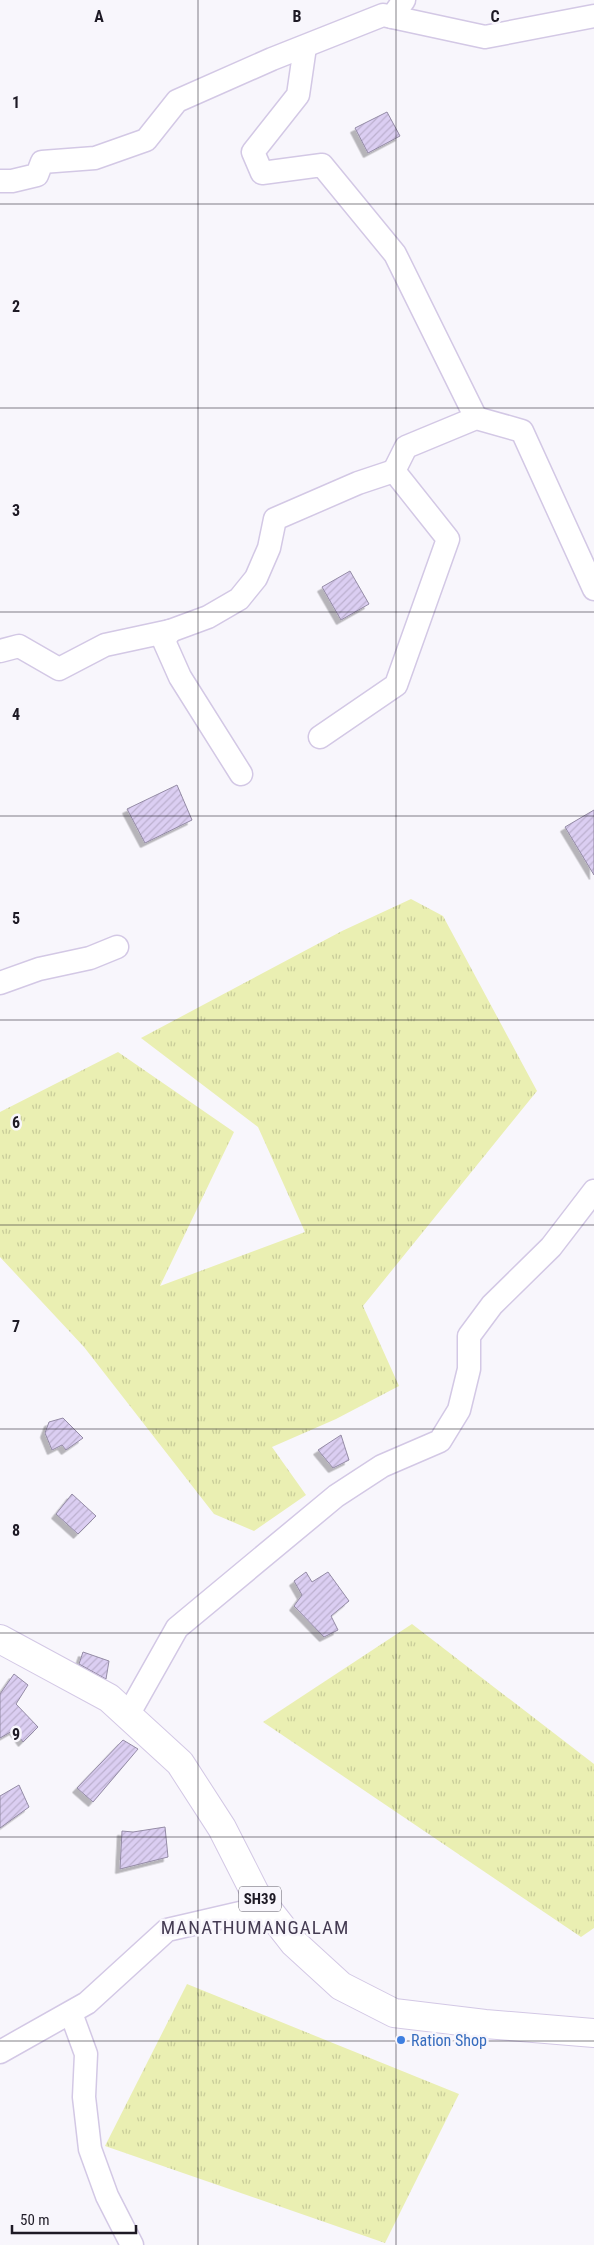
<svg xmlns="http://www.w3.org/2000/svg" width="594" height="2245" font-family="'Roboto Condensed',sans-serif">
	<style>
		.park { fill: url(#park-tufts) }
		.building { fill: url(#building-hatch); stroke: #948ba5; filter: url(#shadow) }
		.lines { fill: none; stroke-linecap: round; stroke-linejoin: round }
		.minor-casing { stroke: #d3c8e5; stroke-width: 25 }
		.major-casing { stroke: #d3c8e5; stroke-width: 30 }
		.minor { stroke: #fff; stroke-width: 22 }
		.major { stroke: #fff; stroke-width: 28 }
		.grid { fill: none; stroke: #1e1a25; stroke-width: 1; stroke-opacity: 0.55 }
		.shop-dot { fill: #3f7fe0; stroke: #f8f6fc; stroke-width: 2 }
		.labels { text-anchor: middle; stroke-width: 5; stroke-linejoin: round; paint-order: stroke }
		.shield { fill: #f8f6fc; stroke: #5f5c66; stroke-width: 1 }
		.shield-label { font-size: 15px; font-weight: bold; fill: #1e1a25 }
		.shop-label { font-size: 16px; fill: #366cbe; stroke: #f8f6fc; text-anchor: start }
		.quarter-label { font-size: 19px; letter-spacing: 1px; fill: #453c53; stroke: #f8f6fc }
		.grid-label { font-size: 16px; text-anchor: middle; font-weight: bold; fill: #1e1a25; stroke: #f8f6fc; stroke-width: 5; stroke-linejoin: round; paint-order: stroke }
	</style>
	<defs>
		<pattern id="park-tufts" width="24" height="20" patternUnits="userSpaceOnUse" patternTransform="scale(1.25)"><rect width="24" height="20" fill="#eaefb2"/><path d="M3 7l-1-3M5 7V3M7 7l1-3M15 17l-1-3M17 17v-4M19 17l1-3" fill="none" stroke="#c8cc99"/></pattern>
		<pattern id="building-hatch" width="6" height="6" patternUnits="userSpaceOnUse" patternTransform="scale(1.25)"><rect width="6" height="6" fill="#dbcef2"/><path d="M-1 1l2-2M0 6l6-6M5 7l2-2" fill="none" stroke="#bcb0cf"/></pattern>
		<filter id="shadow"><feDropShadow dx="-4.5" dy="4.5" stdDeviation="0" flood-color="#0004"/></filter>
	</defs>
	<rect width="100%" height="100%" fill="#f8f6fc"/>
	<!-- park -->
	<g class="park">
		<path d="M411,899L443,916L537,1091L363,1306L399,1386L336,1419L272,1447L306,1495L254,1531L214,1514L84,1347L0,1257V1112L118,1052L234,1132L160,1286L305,1232L258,1127L141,1038L342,931Z"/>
		<path d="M412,1624L594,1764V1928L581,1937L263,1722Z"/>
		<path d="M187,1984L459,2094L385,2243L105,2146Z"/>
	</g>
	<!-- building -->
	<g class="building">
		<path d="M387,112L400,136L368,153L355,128Z"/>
		<path d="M350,571L369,604L341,620L322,587Z"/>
		<path d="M177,785L192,820L145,843L127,809Z"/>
		<path d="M594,810V875L565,827Z"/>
		<path d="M63,1418L83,1438L66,1450L62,1445L52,1450L45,1433L49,1422Z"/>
		<path d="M341,1435L349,1460L333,1468L318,1450Z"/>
		<path d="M72,1494L96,1516L78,1534L56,1514Z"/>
		<path d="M306,1572L312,1582L328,1572L349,1601L331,1616L338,1630L324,1637L294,1606L302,1595L294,1581Z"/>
		<path d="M83,1652L109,1661L106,1679L79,1664Z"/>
		<path d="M14,1674L28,1685L16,1704L38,1727L23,1742L14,1730L0,1738V1694Z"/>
		<path d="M123,1740L138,1749L93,1802L77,1788Z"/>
		<path d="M19,1785L29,1807L0,1828V1796Z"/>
		<path d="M165,1827L168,1857L120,1869L122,1831L133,1832Z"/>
	</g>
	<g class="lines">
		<!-- minor casing -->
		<g class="minor-casing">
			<g id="minor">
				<path d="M392,17L404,0"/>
				<path d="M305,47L298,95L253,152L262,173L322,165L395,254L476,418"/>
				<path d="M0,181H12L37,175L42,162L95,158L146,140L177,101L272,59L383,15L485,37L594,16"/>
				<path d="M170,631L164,641L180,677L241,774"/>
				<path d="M0,651L19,646L59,669L105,645L170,631L208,617L239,599L256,578L269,548L275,519L358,483L394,471"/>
				<path d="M320,737L396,685L448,539L394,471L406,447L476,418L522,431L594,589"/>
				<path d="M0,983L39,969L90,958L117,947"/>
				<path d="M128,1715L177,1628L336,1496L382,1466L440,1441L459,1410L469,1369V1336L492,1305L551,1247L594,1191"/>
				<path d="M71,2013L86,2054L84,2097L90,2149L107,2196L132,2245"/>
				<path d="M0,2052L87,2003L167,1930L266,1907"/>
			</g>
		</g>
		<!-- major casing -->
		<g class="major-casing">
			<path id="major" d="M0,1639L109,1698L180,1763L222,1828L255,1893L294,1943L341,1986L394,2013L485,2024L594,2033"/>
		</g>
		<!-- minor -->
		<use href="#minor" class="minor"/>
		<!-- major -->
		<use href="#major" class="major"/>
	</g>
	<!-- grid -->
	<path class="grid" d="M198,0V2245M396,0V2245M0,204H594M0,408H594M0,612H594M0,816H594M0,1020H594M0,1225H594M0,1429H594M0,1633H594M0,1837H594M0,2041H594"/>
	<!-- markers -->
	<circle class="shop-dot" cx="401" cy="2040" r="5"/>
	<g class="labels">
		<!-- shield labels -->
		<rect class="shield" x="239" y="1886.5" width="42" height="25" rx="4"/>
		<g class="shield-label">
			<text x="260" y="1904">SH39</text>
		</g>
		<!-- shop labels -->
		<g class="shop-label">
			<text x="411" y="2046">Ration Shop</text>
		</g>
		<!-- quarter labels -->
		<g class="quarter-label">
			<text x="255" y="1934">MANATHUMANGALAM</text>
		</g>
	</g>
	<g class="grid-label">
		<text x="99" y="22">A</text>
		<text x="297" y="22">B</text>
		<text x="495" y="22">C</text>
		<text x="16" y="108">1</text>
		<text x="16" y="312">2</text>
		<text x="16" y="516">3</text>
		<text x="16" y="720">4</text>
		<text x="16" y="924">5</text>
		<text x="16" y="1128">6</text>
		<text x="16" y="1332">7</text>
		<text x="16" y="1536">8</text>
		<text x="16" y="1740">9</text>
	</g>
	<!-- scale -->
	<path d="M12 2225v8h124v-8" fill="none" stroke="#1e1a25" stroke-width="2.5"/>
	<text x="20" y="2225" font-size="15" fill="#1e1a25" stroke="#f8f6fc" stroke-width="4" paint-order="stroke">50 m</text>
</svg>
